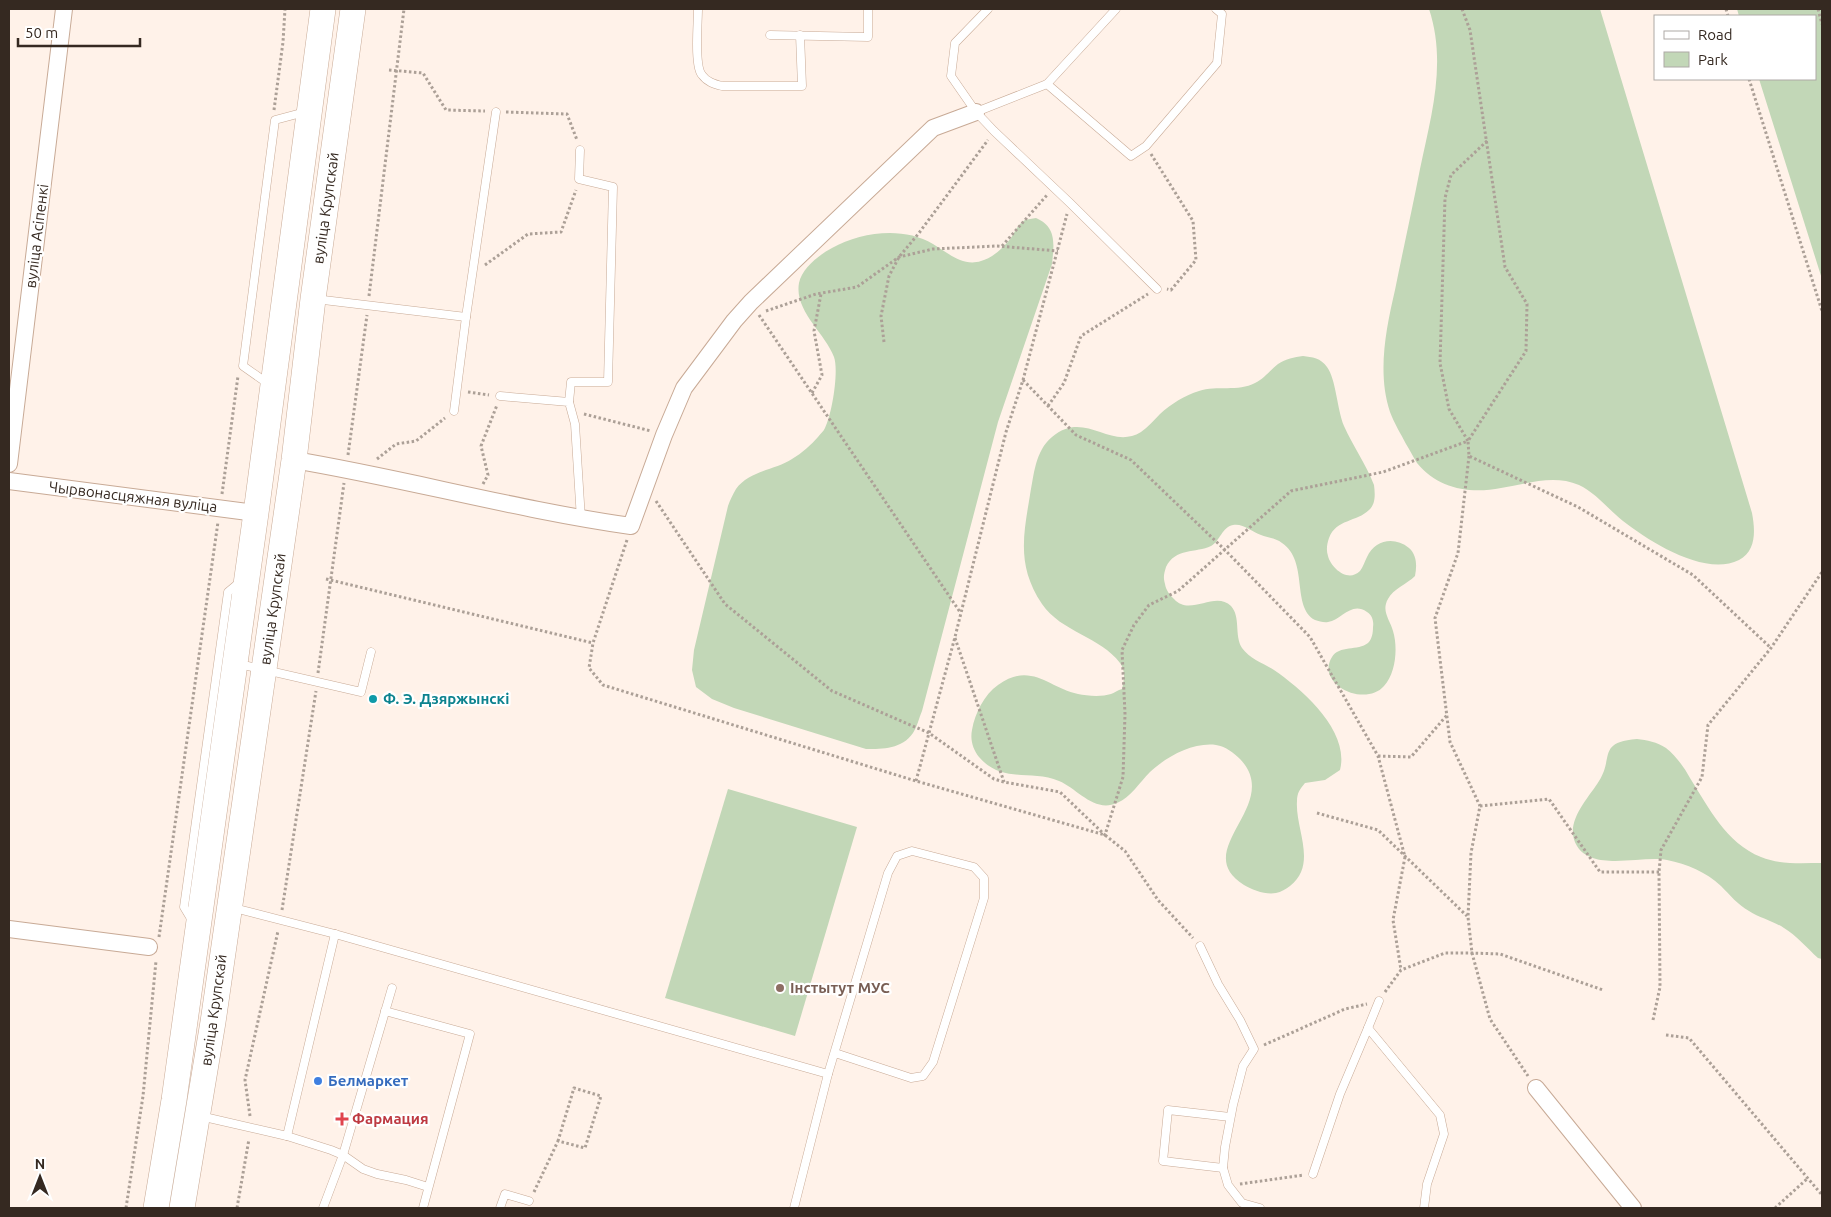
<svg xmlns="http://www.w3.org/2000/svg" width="1831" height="1217" font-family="Ubuntu,sans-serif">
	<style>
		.green { fill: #c2d7b7 }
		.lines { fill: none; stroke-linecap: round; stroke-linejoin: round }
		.lane-casing { stroke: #c8aa96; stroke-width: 9 }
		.street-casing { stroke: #c8aa96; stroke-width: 18 }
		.primary-casing { stroke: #c8aa96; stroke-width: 26 }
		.path { stroke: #aca097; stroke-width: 3; stroke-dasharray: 2.5 2.5; stroke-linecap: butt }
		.lane { stroke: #fff; stroke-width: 8 }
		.street { stroke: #fff; stroke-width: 16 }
		.primary { stroke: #fff; stroke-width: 25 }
		.culture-dot { fill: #0f9aa8; stroke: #fff; stroke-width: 2 }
		.education-dot { fill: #8d6e63; stroke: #fff; stroke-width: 2 }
		.shop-dot { fill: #3f7fe0; stroke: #fff; stroke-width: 2 }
		.health-dot { fill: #e0444e; stroke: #fff; stroke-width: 2 }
		.labels { text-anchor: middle; stroke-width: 4.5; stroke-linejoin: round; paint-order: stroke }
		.street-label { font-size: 15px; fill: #352921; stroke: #fff }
		.culture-label { font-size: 15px; font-weight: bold; fill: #0d838f; stroke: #fff; text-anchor: start }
		.education-label { font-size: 15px; font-weight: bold; fill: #785e54; stroke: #fff; text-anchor: start }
		.shop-label { font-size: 15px; font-weight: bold; fill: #366cbe; stroke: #fff; text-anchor: start }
		.health-label { font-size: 15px; font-weight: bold; fill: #be3a42; stroke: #fff; text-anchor: start }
	</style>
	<rect width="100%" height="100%" fill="#fff2e9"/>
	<!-- green -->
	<g class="green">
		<path d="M1429,9H1600L1752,513C1755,529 1757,551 1739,560C1705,577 1650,542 1623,521C1609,510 1596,493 1579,485C1553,474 1527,484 1501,488C1470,494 1438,489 1417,463C1413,457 1410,450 1406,444C1401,434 1394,423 1390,412C1377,373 1386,329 1395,290C1403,250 1412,210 1420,169C1431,116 1447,63 1429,9Z"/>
		<path d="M1737,9H1822V279L1759,79H1815V16H1739Z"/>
		<path d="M1036,218C1057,227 1054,244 1052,264L998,422L922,711C919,718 917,727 913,733C902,749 883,749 866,749L734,708L712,699L696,687L692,670L694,650L728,506C730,500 733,494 736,489C749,471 775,470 792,459C802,453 811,445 818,437C820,434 824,431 825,428C832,414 839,371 834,357C825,333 794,311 799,283C802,268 819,255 832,248C861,232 903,226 933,244C948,253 963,267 981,261C993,258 1004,247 1011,238C1015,232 1018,224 1025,220C1028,219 1032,219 1036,218Z"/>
		<path d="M1303,356C1312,357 1321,358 1327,367C1336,379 1337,409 1344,426C1353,446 1366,464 1374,485C1375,493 1376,504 1369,510C1357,522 1336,519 1329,538C1327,544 1326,550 1328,556C1331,568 1348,583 1360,571C1363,567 1365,561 1367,557C1375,540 1394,536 1409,548C1417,555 1417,566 1415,576C1407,584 1393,589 1388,599C1381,611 1390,620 1393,631C1398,647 1396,673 1384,686C1365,708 1315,684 1332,657C1339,645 1358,651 1368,643C1372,639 1373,633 1373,627C1374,621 1372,615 1367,612C1351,601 1342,620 1328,622C1324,623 1319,621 1315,620C1291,607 1309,561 1282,543C1276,538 1268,538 1261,535C1252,532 1243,523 1233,525C1222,527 1220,541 1211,546C1196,553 1175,548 1166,567C1164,574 1163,577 1165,584C1166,590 1169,594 1174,599C1190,617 1215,590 1231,606C1241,617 1234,635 1242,648C1250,659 1263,663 1274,670C1303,690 1350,731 1340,770L1325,780L1305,783C1300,789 1297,793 1297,801C1295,829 1318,864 1290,886C1286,889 1281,892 1276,893C1266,895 1252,890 1244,885C1188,850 1284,805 1240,759C1234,753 1225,746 1216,745C1193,742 1166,757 1150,772C1139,783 1131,797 1117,803C1094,813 1078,789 1059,781C1031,769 1002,784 979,757C973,749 970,740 972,730C975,713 984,695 998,685C1031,661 1049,688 1078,694C1087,696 1102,697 1111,694C1114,693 1118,690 1122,689C1124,680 1126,671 1120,663C1101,637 1061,632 1042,604C1017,566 1023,537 1030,495C1034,475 1035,451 1052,437C1085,409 1110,451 1141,432C1148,427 1154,420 1160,414C1171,404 1185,395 1199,391C1217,385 1238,392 1255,383C1264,379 1270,370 1278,364C1286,359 1294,357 1303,356Z"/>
		<path d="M1637,739C1647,740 1657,742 1666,748C1676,756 1684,767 1690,778C1709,808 1726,843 1761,857C1780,865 1802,863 1822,863V959L1818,958C1807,948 1796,935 1784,928C1773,921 1760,918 1749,911C1738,905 1730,895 1721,886C1706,872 1687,864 1667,860C1642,855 1593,872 1577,846C1563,823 1588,799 1599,781C1614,758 1597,742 1637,739Z"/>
		<path d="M728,789L857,827L795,1036L665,998Z"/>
	</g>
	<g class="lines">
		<!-- lane casing -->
		<g class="lane-casing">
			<g id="lane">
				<path d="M698,9C698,23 694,66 702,75C707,82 714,84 722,86H802L800,35"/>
				<path d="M988,9L955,43L951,76L976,112L994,131L1070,203L1157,289"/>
				<path d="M770,35L868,37V9"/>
				<path d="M1047,84L1116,9"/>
				<path d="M976,112L1047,84L1131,156L1146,146L1217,63L1222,14L1216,9"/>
				<path d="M315,299L466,317"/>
				<path d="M270,385L243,366L275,120L305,112"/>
				<path d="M500,396L569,402L575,424L581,519"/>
				<path d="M569,402L571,382H608L613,187L579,179L580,150"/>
				<path d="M454,411L466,317L496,112"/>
				<path d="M239,664L361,692L371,652"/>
				<path d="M234,908L335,934L828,1074"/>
				<path d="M193,922L184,907L228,592L240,582"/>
				<path d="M1200,946L1218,984L1240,1020L1254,1049L1243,1066L1233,1105L1225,1147L1223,1168L1228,1185L1242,1203L1260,1208"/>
				<path d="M385,1011L470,1034L423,1208"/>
				<path d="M1368,1028L1379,1001"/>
				<path d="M200,1116L287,1136L331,1150L343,1155L363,1169L377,1174L406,1180L428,1187"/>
				<path d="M287,1136L335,934"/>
				<path d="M1223,1168L1163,1161L1168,1110L1230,1117"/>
				<path d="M1313,1174L1340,1094L1368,1028L1440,1115L1444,1134L1427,1184L1424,1208"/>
				<path d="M323,1208L343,1155L392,988"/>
				<path d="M500,1208L505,1194L529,1201"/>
				<path d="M794,1208L828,1074L888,873L897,856L912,851L974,867L984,878V898L933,1062L923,1076L911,1078L835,1053"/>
			</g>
		</g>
		<!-- street casing -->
		<g class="street-casing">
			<g id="street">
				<path d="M294,460C407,479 518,510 631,526L664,435L684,388L734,321L751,302L933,128L976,112"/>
				<path d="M9,464L64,9"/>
				<path d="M9,481L256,513"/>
				<path d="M9,929L149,947"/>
				<path d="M1536,1088L1633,1208"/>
			</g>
		</g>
		<!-- primary casing -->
		<g class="primary-casing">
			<g id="primary">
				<path d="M156,1208L174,1100L256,513L323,9"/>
				<path d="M182,1208L213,1022L264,669L294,460L313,299L353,9"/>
			</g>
		</g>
		<!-- path -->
		<g class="path">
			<path d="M1462,9L1470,30L1505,267L1527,304L1526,351L1468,441L1469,456L1578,507L1693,575L1771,648"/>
			<path d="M1726,9L1728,16"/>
			<path d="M1818,9L1822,24"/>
			<path d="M389,70L423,73L446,110L485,111"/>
			<path d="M1749,79L1822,311"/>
			<path d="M274,110L283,42L285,9"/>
			<path d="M506,112L567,114L577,140"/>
			<path d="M1151,154L1193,221L1196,260L1171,290L1167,289"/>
			<path d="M1002,246L1047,195"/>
			<path d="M485,265L528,234L561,232L576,190"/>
			<path d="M369,296L404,9"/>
			<path d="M766,311L816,294L857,287L899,257L933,249L997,246L1058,251"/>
			<path d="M759,315L960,612"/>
			<path d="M884,342L881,316L889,276L899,257L919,233L988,140"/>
			<path d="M1023,380L1076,435L1131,460L1225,550L1310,637L1378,756L1405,857L1393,920L1401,970"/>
			<path d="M468,392L489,395"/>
			<path d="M812,393L822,375L814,331L821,294"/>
			<path d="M1048,406L1064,383L1081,336L1148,294"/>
			<path d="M584,414L651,431"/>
			<path d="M348,455L367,315"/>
			<path d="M1469,456L1458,553L1435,618L1450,742L1480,806L1471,853L1468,917L1472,953L1490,1019L1528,1076"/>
			<path d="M377,459L396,444L416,441L445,418"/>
			<path d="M483,484L488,475L481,446L497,405"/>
			<path d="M222,494L238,376"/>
			<path d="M656,501L725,604L832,691L929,733L994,779L1004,782L1060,792L1105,835L1123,777L1125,714L1122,650L1134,625L1149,605L1178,591L1291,491L1383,472L1468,441L1449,409L1440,363L1445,198L1451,175L1488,140"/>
			<path d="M627,540L593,643L589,668L603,685L916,781L1105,835L1125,851L1158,900L1193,938"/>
			<path d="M326,579L593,643"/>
			<path d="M955,638L1004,782"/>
			<path d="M318,673L344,483"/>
			<path d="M1378,756L1411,757L1447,715"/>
			<path d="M916,781L955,637L1006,432L1023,380L1067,214"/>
			<path d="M1480,806L1549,799L1600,872H1659"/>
			<path d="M1317,813L1378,830L1467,916"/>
			<path d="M282,910L316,691"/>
			<path d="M159,937L218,522"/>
			<path d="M1385,992L1401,970L1445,953H1472L1500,954L1603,990"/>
			<path d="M1653,1020L1660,987L1659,872L1661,850L1702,777L1708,725L1771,648L1822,572"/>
			<path d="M1666,1035L1689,1038L1822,1195"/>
			<path d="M1264,1045L1345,1009L1367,1004"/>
			<path d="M250,1116L245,1080L278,931"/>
			<path d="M1240,1184L1304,1175"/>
			<path d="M534,1192L558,1141L585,1148L601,1096L574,1088L558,1141"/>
			<path d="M126,1208L143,1096L156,961"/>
			<path d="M237,1208L249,1139"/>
			<path d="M1775,1208L1808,1178"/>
		</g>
		<!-- lane -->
		<use href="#lane" class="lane"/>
		<!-- street -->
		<use href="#street" class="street"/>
		<!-- primary -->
		<use href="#primary" class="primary"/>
	</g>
	<!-- markers -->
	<circle class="culture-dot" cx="373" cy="699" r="5"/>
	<circle class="education-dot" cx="780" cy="988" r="5"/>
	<circle class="shop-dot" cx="318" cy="1081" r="5"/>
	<path class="health-dot" d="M339.5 1111.5h5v5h5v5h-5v5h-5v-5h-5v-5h5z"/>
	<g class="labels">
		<!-- street labels -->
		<g class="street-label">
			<text transform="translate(326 208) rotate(-82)" y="5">вуліца Крупскай</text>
			<text transform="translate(37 236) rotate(-83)" y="5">вуліца Асіпенкі</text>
			<text transform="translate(133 497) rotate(7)" y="5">Чырвонасцяжная вуліца</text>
			<text transform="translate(273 609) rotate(-82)" y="5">вуліца Крупскай</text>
			<text transform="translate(214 1010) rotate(-82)" y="5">вуліца Крупскай</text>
		</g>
		<!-- culture labels -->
		<g class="culture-label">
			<text x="383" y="704">Ф. Э. Дзяржынскі</text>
		</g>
		<!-- education labels -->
		<g class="education-label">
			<text x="790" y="993">Інстытут МУС</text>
		</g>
		<!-- shop labels -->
		<g class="shop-label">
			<text x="328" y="1086">Белмаркет</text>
		</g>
		<!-- health labels -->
		<g class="health-label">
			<text x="352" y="1124">Фармация</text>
		</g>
	</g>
	<!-- border -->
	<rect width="1831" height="1217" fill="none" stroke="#352921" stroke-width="20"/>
	<!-- legend -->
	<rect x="1654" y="15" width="162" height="65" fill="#ffffff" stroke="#aea9a6"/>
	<rect x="1664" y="31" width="25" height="8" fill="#ffffff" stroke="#aea9a6"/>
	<text x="1698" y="40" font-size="15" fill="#352921">Road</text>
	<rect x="1664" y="52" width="25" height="15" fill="#c2d7b7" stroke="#aea9a6"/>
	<text x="1698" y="65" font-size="15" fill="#352921">Park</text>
	<!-- north arrow -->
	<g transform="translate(40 1177)" stroke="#ffffff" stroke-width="4" paint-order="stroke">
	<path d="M0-4L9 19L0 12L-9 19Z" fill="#352921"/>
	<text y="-8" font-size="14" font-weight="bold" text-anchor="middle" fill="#352921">N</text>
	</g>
	<!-- scale -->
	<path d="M18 38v8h122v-8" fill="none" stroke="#352921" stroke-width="2.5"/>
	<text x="25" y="38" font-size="15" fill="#352921" stroke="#ffffff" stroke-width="4" paint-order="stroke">50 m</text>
</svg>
